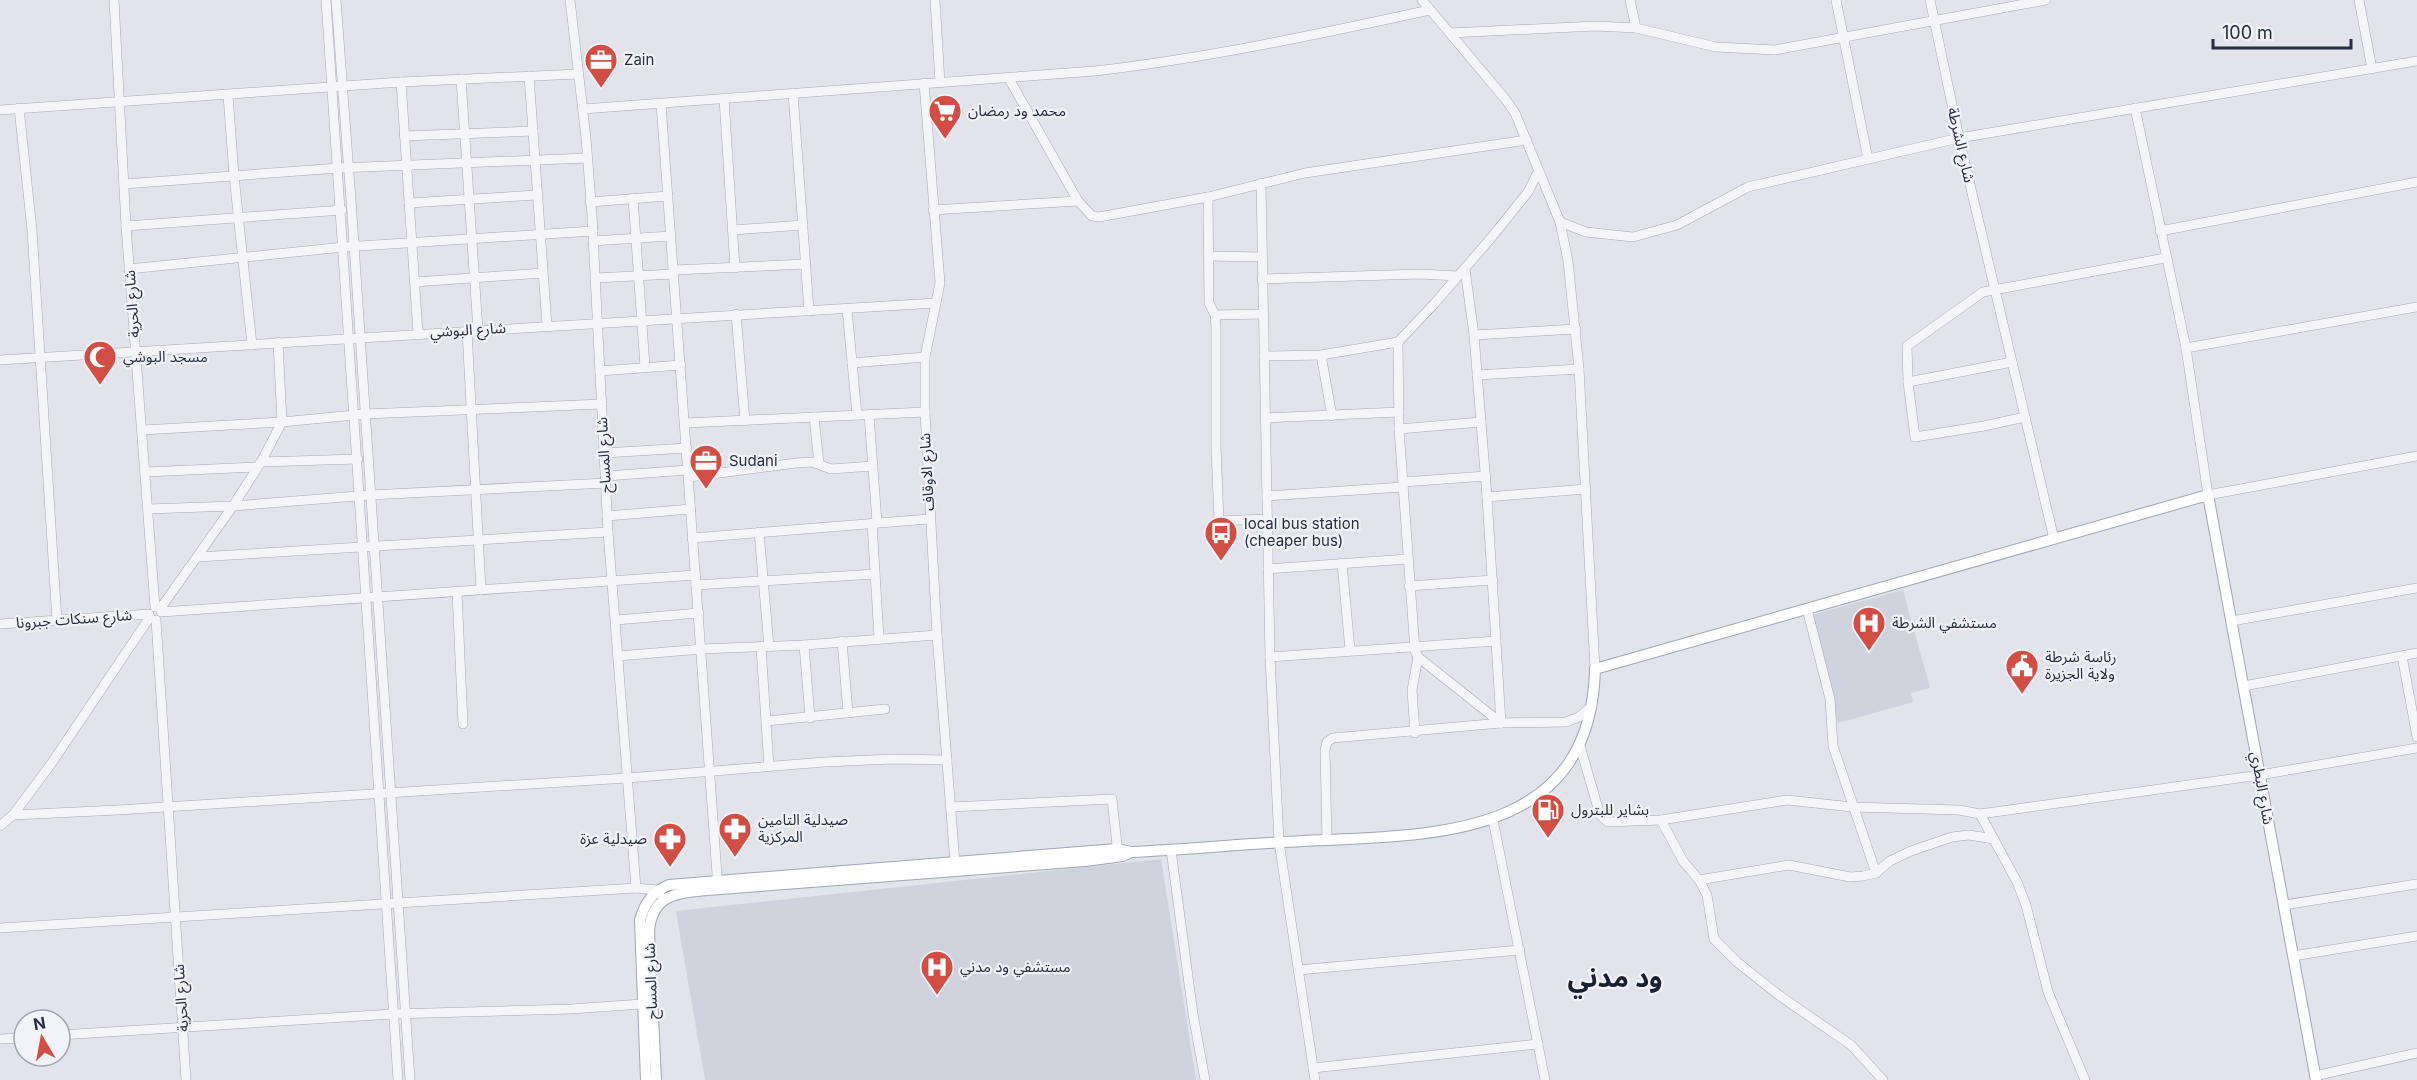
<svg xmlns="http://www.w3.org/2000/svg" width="2417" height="1080" font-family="Inter,'Noto Sans Arabic',sans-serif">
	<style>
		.built { fill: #d0d2dd }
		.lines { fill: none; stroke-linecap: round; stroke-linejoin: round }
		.minor-casing { stroke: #a7a9b5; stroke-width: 10 }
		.major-casing { stroke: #a1a5b7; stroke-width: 12 }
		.minor { stroke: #f5f5f9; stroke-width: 9 }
		.major { stroke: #fff; stroke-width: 10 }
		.labels { text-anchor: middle; stroke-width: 4.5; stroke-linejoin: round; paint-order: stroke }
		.poi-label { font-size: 15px; fill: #292d43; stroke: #f2f3f8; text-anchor: start }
		.street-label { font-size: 15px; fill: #292d43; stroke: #f2f3f8 }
		.town-label { font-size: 27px; font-weight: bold; fill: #1b1f34; stroke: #f2f3f8 }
	</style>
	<rect width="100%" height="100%" fill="#e2e3eb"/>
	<!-- built -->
	<g class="built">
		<path d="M1903,590L1930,688L1911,693L1913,702L1838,723L1808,616Z"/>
		<path d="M1161,859L1196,1080H705L676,911Z"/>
	</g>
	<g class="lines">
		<!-- minor casing -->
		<g class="minor-casing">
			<g id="minor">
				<path d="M114,0L126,226L155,607"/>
				<path d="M326,0L398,1080"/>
				<path d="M336,0L351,200L410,1080"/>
				<path d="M570,0L586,138L592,215L608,532L636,888"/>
				<path d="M935,0L940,83"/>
				<path d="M1422,0L1506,100L1515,113L1560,222L1568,261L1579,369L1595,669"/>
				<path d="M1630,0L1636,28"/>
				<path d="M1836,0L1868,159"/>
				<path d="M1930,0L1959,138L2054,539"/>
				<path d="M2359,0L2372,69"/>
				<path d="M1450,33L1596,26L1636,28L1716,47L1775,50L2046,0"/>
				<path d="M529,76L547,326"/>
				<path d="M1008,77L1078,201L1092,216L1099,217L1208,197L1305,173L1527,140"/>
				<path d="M461,79L478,330"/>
				<path d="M401,82L418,333"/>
				<path d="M924,83L940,283L925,357V412L937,635L955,863"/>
				<path d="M793,93L809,311"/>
				<path d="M228,95L234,176L252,345"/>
				<path d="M724,99L735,268"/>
				<path d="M661,104L718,888"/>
				<path d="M19,108L32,230L57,621"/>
				<path d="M2135,108L2186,348L2208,495L2417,456"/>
				<path d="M583,109L1095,71C1208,58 1319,34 1430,10"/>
				<path d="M0,110L401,82L578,74"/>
				<path d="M404,136L533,131"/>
				<path d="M1261,183L1270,657L1279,842L1315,1080"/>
				<path d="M124,184L339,168L587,158"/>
				<path d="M1208,197L1209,303L1215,315L1216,327V447L1219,521L1268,519"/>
				<path d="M633,198L645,367"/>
				<path d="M590,202L668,196"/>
				<path d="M409,203L537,195"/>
				<path d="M933,210L1078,201"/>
				<path d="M1560,222L1586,232L1633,237L1677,225L1748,187L1959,138L2417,61"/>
				<path d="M126,226L342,210"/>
				<path d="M733,230L803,225"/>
				<path d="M2160,231L2417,182"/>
				<path d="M593,241L671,236"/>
				<path d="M1210,256L1261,257"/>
				<path d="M129,269L344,247L593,231"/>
				<path d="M1465,269L1474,335L1487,497L1501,723"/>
				<path d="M674,270L806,264"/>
				<path d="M595,278L674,274"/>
				<path d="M1262,279L1420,274L1458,276"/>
				<path d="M415,282L543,273"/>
				<path d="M847,309L857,415"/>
				<path d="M736,314L745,421"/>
				<path d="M1215,315L1263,314"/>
				<path d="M467,331L481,590"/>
				<path d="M1474,335L1576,329"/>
				<path d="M1398,342L1399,429L1415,651L1418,657L1501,723"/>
				<path d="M2186,348L2417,307"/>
				<path d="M1321,355L1332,416"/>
				<path d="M1264,356L1321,355L1398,342L1434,304L1491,238L1528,192L1538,172"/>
				<path d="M0,360L936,303"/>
				<path d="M852,363L925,357"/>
				<path d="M600,371L681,365"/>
				<path d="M1477,375L1579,369"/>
				<path d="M1908,382L2012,362"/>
				<path d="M869,415L877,522"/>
				<path d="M814,417L819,464"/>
				<path d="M2025,417L1984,426L1915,437L1908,382L1907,346L1983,292L2165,258"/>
				<path d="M1266,418L1399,412"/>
				<path d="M685,423L925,412"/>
				<path d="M1399,429L1481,422"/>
				<path d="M143,430L282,422L365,414L602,404"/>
				<path d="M604,453L687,448"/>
				<path d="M261,462L358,459"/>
				<path d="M146,472L257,467"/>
				<path d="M606,476L688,470"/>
				<path d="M689,477L796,463L812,462L831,469L873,466"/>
				<path d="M1403,482L1486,476"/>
				<path d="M1267,496L1403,487"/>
				<path d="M1487,497L1586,489"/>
				<path d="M148,509L233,506L370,495L606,483"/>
				<path d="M607,516L691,509"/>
				<path d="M872,523L879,638"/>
				<path d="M759,532L769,647"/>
				<path d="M692,538L929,519"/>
				<path d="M198,557L608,532"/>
				<path d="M1342,563L1350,650"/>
				<path d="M1268,569L1408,559"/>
				<path d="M696,585L875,574"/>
				<path d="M1409,586L1493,580"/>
				<path d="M457,592L463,724"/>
				<path d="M160,609L233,506L261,462L282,422L278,342"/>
				<path d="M1807,609L1830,699L1833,746L1876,873"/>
				<path d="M161,612L696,575"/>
				<path d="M156,620L186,1080"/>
				<path d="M616,620L699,613"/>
				<path d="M2232,621L2417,588"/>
				<path d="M0,624L149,614"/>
				<path d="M842,641L848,713"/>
				<path d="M804,645L810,718"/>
				<path d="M761,647L769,767"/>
				<path d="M618,656L702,649L804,645L937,635"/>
				<path d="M2402,656L2417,737"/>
				<path d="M1270,657L1496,641"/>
				<path d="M2244,686L2417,653"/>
				<path d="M767,721L885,709"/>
				<path d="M1415,733L1412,690L1418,657"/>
				<path d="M1580,746L1600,815L1608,822L1661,820L1787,800L1852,807L1959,810L1980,814L2260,775L2417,748"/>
				<path d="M951,807L1112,799L1118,854"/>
				<path d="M1980,814L2017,882L2026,905L2048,992L2085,1080"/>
				<path d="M13,815L118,810L627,778L825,762L893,759L947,760"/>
				<path d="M1493,820L1545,1080"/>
				<path d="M1661,820L1683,861L1699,880L1707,895L1714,939L1737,962L1780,996L1851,1045L1883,1080"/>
				<path d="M0,826L13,815L51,764L150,617"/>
				<path d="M1327,840L1325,750L1327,742L1333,738L1501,723L1566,722L1579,717L1592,706"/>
				<path d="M1171,850L1193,1014L1205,1080"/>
				<path d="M1699,880L1789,865L1850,877L1863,876L1876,873L1890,861L1911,851L1952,837L1969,835L1994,839"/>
				<path d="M2284,905L2417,884"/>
				<path d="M0,928L636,888L657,890L660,894"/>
				<path d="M2293,956L2417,936"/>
				<path d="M1298,970L1520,950"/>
				<path d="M60,1035L393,1014L571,1009L642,1004"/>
				<path d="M0,1039L24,1038"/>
				<path d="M1313,1068L1538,1044"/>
				<path d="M2315,1076L2417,1053"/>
			</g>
		</g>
		<!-- major casing -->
		<g class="major-casing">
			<g id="major">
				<path d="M646,1080L640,920C645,903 652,892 669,885L1117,849L1131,852C1189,849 1246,844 1303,841C1432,835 1591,840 1595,669L2208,495L2316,1080"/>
				<path d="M656,1080L649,930C653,894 677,893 707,890L1085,861L1123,856L1131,852"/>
			</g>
		</g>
		<!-- minor -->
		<use href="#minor" class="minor"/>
		<!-- major -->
		<use href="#major" class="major"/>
	</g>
	<!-- icons -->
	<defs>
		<g id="office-pin" transform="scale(1.725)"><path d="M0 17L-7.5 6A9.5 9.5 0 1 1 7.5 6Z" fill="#d24d44" stroke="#f2f3f8"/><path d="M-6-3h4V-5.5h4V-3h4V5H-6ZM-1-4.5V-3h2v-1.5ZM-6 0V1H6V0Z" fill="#fff"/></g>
		<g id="supermarket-pin" transform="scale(1.725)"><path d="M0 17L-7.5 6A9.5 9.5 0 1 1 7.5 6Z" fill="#d24d44" stroke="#f2f3f8"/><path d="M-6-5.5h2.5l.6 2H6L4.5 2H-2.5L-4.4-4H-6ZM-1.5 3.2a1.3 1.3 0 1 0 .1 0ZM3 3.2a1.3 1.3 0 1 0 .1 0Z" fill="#fff"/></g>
		<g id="mosque-pin" transform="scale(1.725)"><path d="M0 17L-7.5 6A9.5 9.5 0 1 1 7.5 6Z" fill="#d24d44" stroke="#f2f3f8"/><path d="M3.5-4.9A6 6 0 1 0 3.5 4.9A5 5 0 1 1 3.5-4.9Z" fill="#fff"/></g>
		<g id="bus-pin" transform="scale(1.725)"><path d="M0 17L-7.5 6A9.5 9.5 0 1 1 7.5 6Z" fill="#d24d44" stroke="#f2f3f8"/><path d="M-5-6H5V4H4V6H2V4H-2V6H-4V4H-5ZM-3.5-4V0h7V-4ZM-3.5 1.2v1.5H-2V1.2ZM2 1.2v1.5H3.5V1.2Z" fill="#fff"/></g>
		<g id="hospital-pin" transform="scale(1.725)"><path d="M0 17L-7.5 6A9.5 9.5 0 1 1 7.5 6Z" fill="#d24d44" stroke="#f2f3f8"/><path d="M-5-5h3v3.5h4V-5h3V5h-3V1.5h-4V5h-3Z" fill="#fff"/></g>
		<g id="civic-pin" transform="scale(1.725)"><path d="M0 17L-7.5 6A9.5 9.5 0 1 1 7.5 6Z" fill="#d24d44" stroke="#f2f3f8"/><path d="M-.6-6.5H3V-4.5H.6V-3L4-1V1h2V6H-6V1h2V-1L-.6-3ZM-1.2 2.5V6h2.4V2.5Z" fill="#fff"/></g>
		<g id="fuel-pin" transform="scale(1.725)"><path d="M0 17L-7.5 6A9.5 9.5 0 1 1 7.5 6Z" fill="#d24d44" stroke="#f2f3f8"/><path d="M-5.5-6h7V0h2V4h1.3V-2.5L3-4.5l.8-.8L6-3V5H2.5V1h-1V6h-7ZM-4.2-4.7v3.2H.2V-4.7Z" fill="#fff"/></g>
		<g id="pharmacy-pin" transform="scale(1.725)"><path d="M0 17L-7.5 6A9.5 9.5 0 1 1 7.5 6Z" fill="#d24d44" stroke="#f2f3f8"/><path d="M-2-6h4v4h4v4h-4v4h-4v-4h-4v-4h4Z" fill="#fff"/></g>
	</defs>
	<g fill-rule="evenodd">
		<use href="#office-pin" x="601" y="60"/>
		<use href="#supermarket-pin" x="945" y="111"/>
		<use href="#mosque-pin" x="100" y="357"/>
		<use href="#office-pin" x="706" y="461"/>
		<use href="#bus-pin" x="1221" y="533"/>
		<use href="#hospital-pin" x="1869" y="623"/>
		<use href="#civic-pin" x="2022" y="666"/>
		<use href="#fuel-pin" x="1548" y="810"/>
		<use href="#pharmacy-pin" x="735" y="829"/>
		<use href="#pharmacy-pin" x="670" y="839"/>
		<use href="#hospital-pin" x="937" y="967"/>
	</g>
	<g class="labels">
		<!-- poi labels -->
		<g class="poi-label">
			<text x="624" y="65">Zain</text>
			<text x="968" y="116">محمد ود رمضان</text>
			<text x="123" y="362">مسجد البوشي</text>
			<text x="729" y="466">Sudani</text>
			<text x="1244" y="529">local bus station<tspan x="1244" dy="17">(cheaper bus)</tspan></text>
			<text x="1892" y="628">مستشفي الشرطة</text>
			<text x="2045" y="662">رئاسة شرطة<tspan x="2045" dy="17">ولاية الجزيرة</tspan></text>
			<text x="1571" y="815">بشاير للبترول</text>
			<text x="758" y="825">صيدلية التامين<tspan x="758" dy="17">المركزية</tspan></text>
			<text x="647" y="844" text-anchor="end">صيدلية عزة</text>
			<text x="960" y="972">مستشفي ود مدني</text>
		</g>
		<!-- street labels -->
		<g class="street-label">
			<text transform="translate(1961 145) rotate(77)" y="5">شارع الشرطة</text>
			<text transform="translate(132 304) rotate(-94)" y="5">شارع الحرية</text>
			<text transform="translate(468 330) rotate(-3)" y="5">شارع البوشي</text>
			<text transform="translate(604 455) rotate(-93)" y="5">شارع المساح</text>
			<text transform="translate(927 472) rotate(-93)" y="5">شارع الاوقاف</text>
			<text transform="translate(74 619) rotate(-4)" y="5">شارع سنكات جبرونا</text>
			<text transform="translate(2262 788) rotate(80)" y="5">شارع البطري</text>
			<text transform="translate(651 981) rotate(-92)" y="5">شارع المساح</text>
			<text transform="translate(181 998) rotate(-94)" y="5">شارع الحرية</text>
		</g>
		<!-- town labels -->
		<g class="town-label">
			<text x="1615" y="987">ود مدني</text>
		</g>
	</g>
	<!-- north arrow -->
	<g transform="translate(42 1038) rotate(350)"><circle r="28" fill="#f2f3f8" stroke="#a2a4b0" stroke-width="1.5"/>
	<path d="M0-4.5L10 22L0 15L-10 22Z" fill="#d24d44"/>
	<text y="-9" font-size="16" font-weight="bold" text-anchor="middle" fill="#292d43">N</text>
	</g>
	<!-- scale -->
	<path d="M2213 39v9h138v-9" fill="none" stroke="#292d43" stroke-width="3"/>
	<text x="2222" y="39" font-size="18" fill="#292d43" stroke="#f2f3f8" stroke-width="4.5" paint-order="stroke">100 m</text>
</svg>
